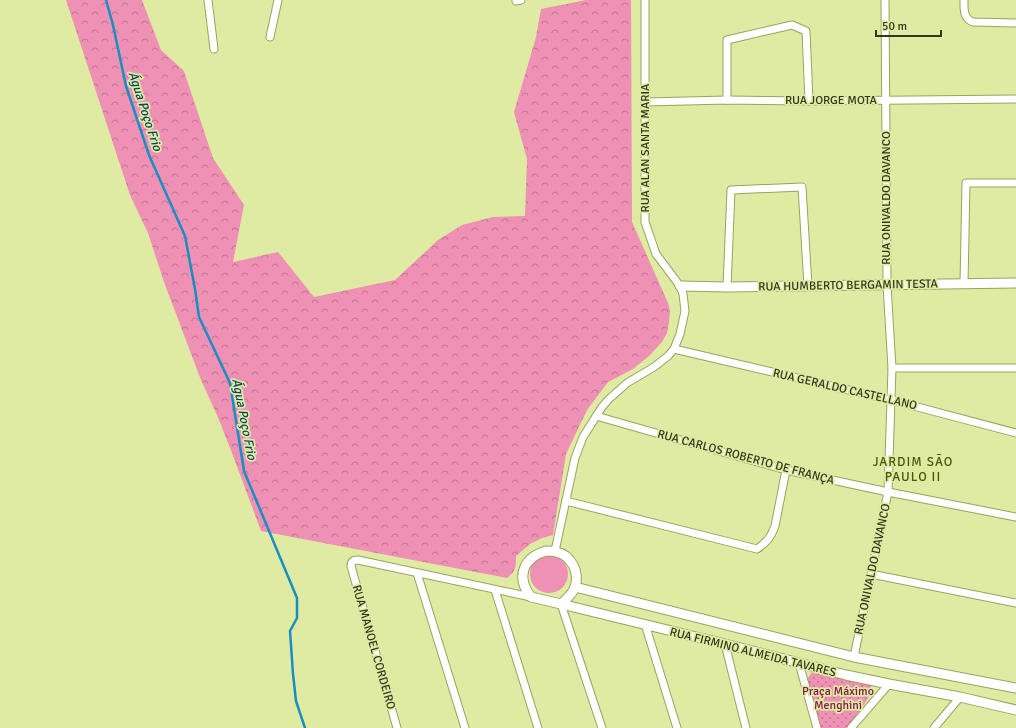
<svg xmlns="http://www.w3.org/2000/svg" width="1016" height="728" font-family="Signika,sans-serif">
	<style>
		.grass { fill: #ef90b5 }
		.forest { fill: url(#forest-crowns) }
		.park { fill: url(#park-dots) }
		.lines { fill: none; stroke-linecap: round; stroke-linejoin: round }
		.stream { stroke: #188ec3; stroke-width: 2.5 }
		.minor-casing { stroke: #9aa35f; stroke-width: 9 }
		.tertiary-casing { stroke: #9aa35f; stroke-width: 11 }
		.minor { stroke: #fff; stroke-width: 7 }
		.tertiary { stroke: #fff; stroke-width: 9 }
		.labels { text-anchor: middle; stroke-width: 3.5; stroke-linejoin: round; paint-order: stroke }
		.street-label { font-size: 12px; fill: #33361a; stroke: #dfeaa2 }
		.park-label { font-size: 12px; fill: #81154d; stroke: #dfeaa2 }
		.water-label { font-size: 13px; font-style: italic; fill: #084561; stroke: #dfeaa2 }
		.neighbourhood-label { font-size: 13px; letter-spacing: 1px; fill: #4e5509; stroke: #dfeaa2 }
	</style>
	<defs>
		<pattern id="forest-crowns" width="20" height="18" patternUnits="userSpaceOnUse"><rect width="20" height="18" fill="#ef90b5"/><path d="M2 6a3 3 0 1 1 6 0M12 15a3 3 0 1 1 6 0" fill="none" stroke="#c27692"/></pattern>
		<pattern id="park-dots" width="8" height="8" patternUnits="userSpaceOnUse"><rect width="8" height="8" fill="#ef90b5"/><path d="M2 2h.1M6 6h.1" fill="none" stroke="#c27692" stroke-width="1.8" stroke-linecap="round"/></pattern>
	</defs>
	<rect width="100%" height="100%" fill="#dfeaa2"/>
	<!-- grass -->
	<circle class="grass" cx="549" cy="574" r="19"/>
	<!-- forest -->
	<path class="forest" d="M66,0H142L161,50L184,71L213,158L244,205L233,262L278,252L314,297L395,280L438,240L462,225L493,217L525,216L527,159L514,112L536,37L541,9L586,0H631L632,222L668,303L670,311L669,322L667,333L662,342L649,356L633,369L608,382L587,410L566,454L553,535L542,538L530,544L516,556C516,567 516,571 507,578L261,531L232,453L217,415L201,380L164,282L148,233L130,195Z"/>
	<!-- park -->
	<path class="park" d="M813,671L869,682C870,685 872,688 871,691C869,699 852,722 846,728H820L807,680L808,678Z"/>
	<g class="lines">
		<!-- stream -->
		<path class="stream" d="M106,0L113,25L126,86L149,155L185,236L195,289L199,317L230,383L244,471L297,598V618L290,631L293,674L296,701L305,728"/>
		<!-- minor casing -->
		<g class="minor-casing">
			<g id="minor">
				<path d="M208,0L214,49"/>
				<path d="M516,0V1L521,0"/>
				<path d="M964,0C964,9 963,18 973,22L1016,23"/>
				<path d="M270,37L278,0"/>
				<path d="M727,100V40L792,25L806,31L809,101"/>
				<path d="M645,102L727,100L809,101L1016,99"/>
				<path d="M964,284L966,183H1016"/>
				<path d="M727,287L731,190L802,187L808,286"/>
				<path d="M674,349L891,400L1016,433"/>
				<path d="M892,368H1016"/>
				<path d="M596,416L786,470L888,492L1016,517"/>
				<path d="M566,501L757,549C767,542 771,537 775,526L786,470"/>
				<path d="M555,551L575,458L583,437L590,426L602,407L609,399L627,383L654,367L668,356L674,349L680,334L685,311L683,294L680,286L656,254L645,222V0"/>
				<path d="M417,573L465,728"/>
				<path d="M871,574L1016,603"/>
				<path d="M495,590L538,728"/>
				<path d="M561,604L602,728"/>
				<path d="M645,624L677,728"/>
				<path d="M725,644L746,728"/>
				<path d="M854,657L888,492L892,368L887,285L885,0"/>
				<path d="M799,663L817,728"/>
				<path d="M397,728L351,566C351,561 354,560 358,560L531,597"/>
				<path d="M851,728L889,684"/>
				<path d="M934,728L960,697"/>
			</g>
		</g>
		<!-- tertiary casing -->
		<g class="tertiary-casing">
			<g id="tertiary">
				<path d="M680,286L727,287L1016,283"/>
				<path d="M546,551C549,551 553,551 556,552C571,555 580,572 575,587C573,594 566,599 561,604L531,597C516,578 522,558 546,551Z"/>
				<path d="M575,587L854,657L1016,688"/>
				<path d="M561,604L725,644L846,675L889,684L960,697L1016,710"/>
			</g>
		</g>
		<!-- minor -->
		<use href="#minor" class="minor"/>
		<!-- tertiary -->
		<use href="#tertiary" class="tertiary"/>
	</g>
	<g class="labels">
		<!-- street labels -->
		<g class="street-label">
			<text x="831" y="104">RUA JORGE MOTA</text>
			<text transform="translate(645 148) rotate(-90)" y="4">RUA ALAN SANTA MARIA</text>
			<text transform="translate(886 198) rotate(-90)" y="4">RUA ONIVALDO DAVANCO</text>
			<text transform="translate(848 285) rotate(-1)" y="4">RUA HUMBERTO BERGAMIN TESTA</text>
			<text transform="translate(845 389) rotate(13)" y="4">RUA GERALDO CASTELLANO</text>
			<text transform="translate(746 457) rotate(15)" y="4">RUA CARLOS ROBERTO DE FRANÇA</text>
			<text transform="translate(872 569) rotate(-78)" y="4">RUA ONIVALDO DAVANCO</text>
			<text transform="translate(374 647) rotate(74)" y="4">RUA MANOEL CORDEIRO</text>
			<text transform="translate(753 652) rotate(14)" y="4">RUA FIRMINO ALMEIDA TAVARES</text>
		</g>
		<!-- park labels -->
		<g class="park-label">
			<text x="838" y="695">Praça Máximo<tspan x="838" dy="14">Menghini</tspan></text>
		</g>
		<!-- water labels -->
		<g class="water-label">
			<text transform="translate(146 111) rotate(72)" y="5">Água Poço Frio</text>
			<text transform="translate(245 419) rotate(79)" y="5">Água Poço Frio</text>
		</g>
		<!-- neighbourhood labels -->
		<g class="neighbourhood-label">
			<text x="913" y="466">JARDIM SÃO<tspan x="913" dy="15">PAULO II</tspan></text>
		</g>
	</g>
	<!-- scale -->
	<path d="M876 30v6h65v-6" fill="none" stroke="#33361a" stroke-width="2"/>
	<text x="882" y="30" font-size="12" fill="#33361a" stroke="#dfeaa2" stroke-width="3" paint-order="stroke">50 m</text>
</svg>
